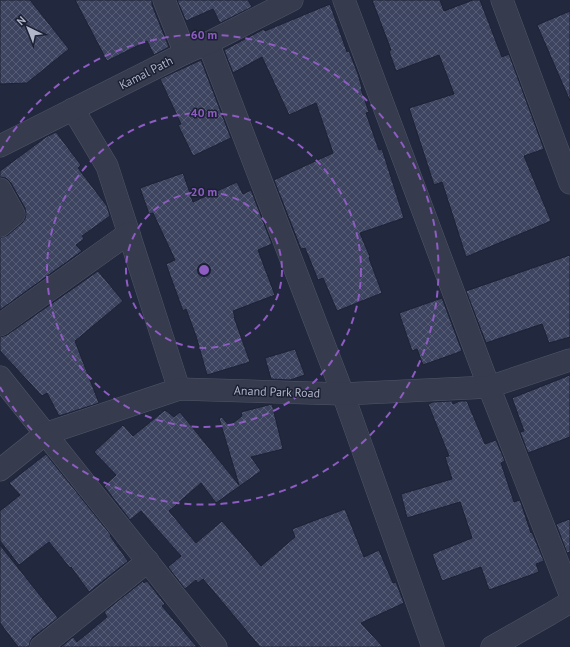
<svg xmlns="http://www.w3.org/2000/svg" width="570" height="647" font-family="'PT Sans',sans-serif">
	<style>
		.building { fill: url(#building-cross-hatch); stroke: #1d2235 }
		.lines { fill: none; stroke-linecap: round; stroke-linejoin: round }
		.street-casing { stroke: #515669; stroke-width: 23 }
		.street { stroke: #363b4e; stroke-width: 22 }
		.ring { fill: none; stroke: #8e5cc3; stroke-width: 2; stroke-dasharray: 7 5 }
		.labels { text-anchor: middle; stroke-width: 3; stroke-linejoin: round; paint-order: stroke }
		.street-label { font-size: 12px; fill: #b1b6ca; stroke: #1b2033 }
		.centre { fill: #8e5cc3; stroke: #1b2033; stroke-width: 2 }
		.ring-label { font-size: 12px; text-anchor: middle; font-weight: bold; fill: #8e5cc3; stroke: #1b2033; stroke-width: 3; stroke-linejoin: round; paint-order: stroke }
	</style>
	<defs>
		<pattern id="building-cross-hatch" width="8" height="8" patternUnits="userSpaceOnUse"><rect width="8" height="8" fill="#3d445f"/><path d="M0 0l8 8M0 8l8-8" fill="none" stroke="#575d75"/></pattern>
	</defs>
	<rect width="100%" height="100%" fill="#22283e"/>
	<!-- building -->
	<g class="building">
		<path d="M0,0H30L69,49L27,83L0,84Z"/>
		<path d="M75,0H152V5L169,47L154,55L147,41L107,61Z"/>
		<path d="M177,0H248L252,7L220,23L213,9L186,21Z"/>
		<path d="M372,0H440L444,11L473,0H480L502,57L509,54L544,149L524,156L551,221L466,257L442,182L434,185L409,108L454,94L439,55L396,71L389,51L391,50Z"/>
		<path d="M330,4L347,52L349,51L358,74L362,88L361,89L369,112L366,113L379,150L382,149L404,218L360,233L370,257L369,258L382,293L337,311L323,278L318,280L305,248L301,249L274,180L333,153L316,103L289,115L262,57L233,73L224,50L264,29L265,31Z"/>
		<path d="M570,11V101L537,25Z"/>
		<path d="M201,60L231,138L193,156L178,125L181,124L160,79Z"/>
		<path d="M56,132L81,165L78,168L107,206L110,216L82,236L84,239L76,245L82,251L0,310V238L8,235L22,223L25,219L26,214L25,208L11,183L6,178L0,177V171L46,137Z"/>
		<path d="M183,173L193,202L237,182L243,194L251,190L272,244L258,250L275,295L233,311L235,317H234L250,362L207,375L196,336L186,309L183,311L166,264L175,260L153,213L149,214L140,188Z"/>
		<path d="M570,255V337L549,343L542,324L486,343L466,291Z"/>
		<path d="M98,271L123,301L75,341L99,403L59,416L47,393L42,396L0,351V337L7,335Z"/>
		<path d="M442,298L462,351L423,365L417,349L412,351L399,313Z"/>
		<path d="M295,349L305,375L290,380L271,379L265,358Z"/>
		<path d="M570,375V437L528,453L520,432L524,431L512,398Z"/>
		<path d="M452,401L453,404L460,401H467L485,444L496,440L505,461L501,463L514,502L520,500L531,533L532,532L544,561L536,564L539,572L489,590L481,567L442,581L432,554L472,538L460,502L407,518L401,494L452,479L445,457L449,456L428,404L433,402Z"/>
		<path d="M272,404L283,449L251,457L261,471L216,503L201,483L169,511L196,543L222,521L261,566L295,537L292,529L345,509L364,557L379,550L393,583L396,582L404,603L361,623L383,647H260L203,579L198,583L196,580L185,589L168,567L181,556L141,511L130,520L104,486L116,475L94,452L123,425L133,436L165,410L174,417L180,412L239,485L219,418L222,417L229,426L242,416L241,412Z"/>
		<path d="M46,454L111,535L110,536L128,561L89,592L71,567L70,568L49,542L19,565L0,541V511L20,495L9,483Z"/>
		<path d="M570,519V552L567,553L556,524Z"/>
		<path d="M0,545L58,618L33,637L30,642L29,647H18L0,623Z"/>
		<path d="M143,581L144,583L147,581L165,604L162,606L197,647H61L73,637L77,642L107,617L104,612Z"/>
	</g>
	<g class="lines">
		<!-- street casing -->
		<g class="street-casing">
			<g id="street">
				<path d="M164,0L185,53"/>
				<path d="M344,0L489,387L570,594"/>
				<path d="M502,0L570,183"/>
				<path d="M208,43L343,394L433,647"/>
				<path d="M73,109L107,166L179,389"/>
				<path d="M0,146L185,53L208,43L292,0"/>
				<path d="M0,189L14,214L0,226"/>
				<path d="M0,325L129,233"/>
				<path d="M0,377L216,647"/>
				<path d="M0,470L45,434L179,389L343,394L489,387L570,360"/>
				<path d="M41,647L148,561"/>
				<path d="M492,647L550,614L570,602"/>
			</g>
		</g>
		<!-- street -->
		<use href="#street" class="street"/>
	</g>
	<!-- distance rings -->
	<g class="ring">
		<circle cx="204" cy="270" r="78"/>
		<circle cx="204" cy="270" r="157"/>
		<path d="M0 152A235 235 0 1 1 0 387"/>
	</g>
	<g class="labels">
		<!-- street labels -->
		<g class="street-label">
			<text transform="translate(146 73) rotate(-27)" y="4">Kamal Path</text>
			<text transform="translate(277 392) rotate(2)" y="4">Anand Park Road</text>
		</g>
	</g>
	<circle cx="204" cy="270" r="6" class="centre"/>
	<g class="ring-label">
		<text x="204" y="39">60 m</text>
		<text x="204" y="117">40 m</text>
		<text x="204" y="196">20 m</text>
	</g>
	<!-- north arrow -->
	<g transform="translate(28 28) rotate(317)" stroke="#1b2033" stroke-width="3" paint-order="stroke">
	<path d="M0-3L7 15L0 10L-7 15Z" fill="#b1b6ca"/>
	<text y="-6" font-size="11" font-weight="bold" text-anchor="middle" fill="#b1b6ca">N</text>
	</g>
</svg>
